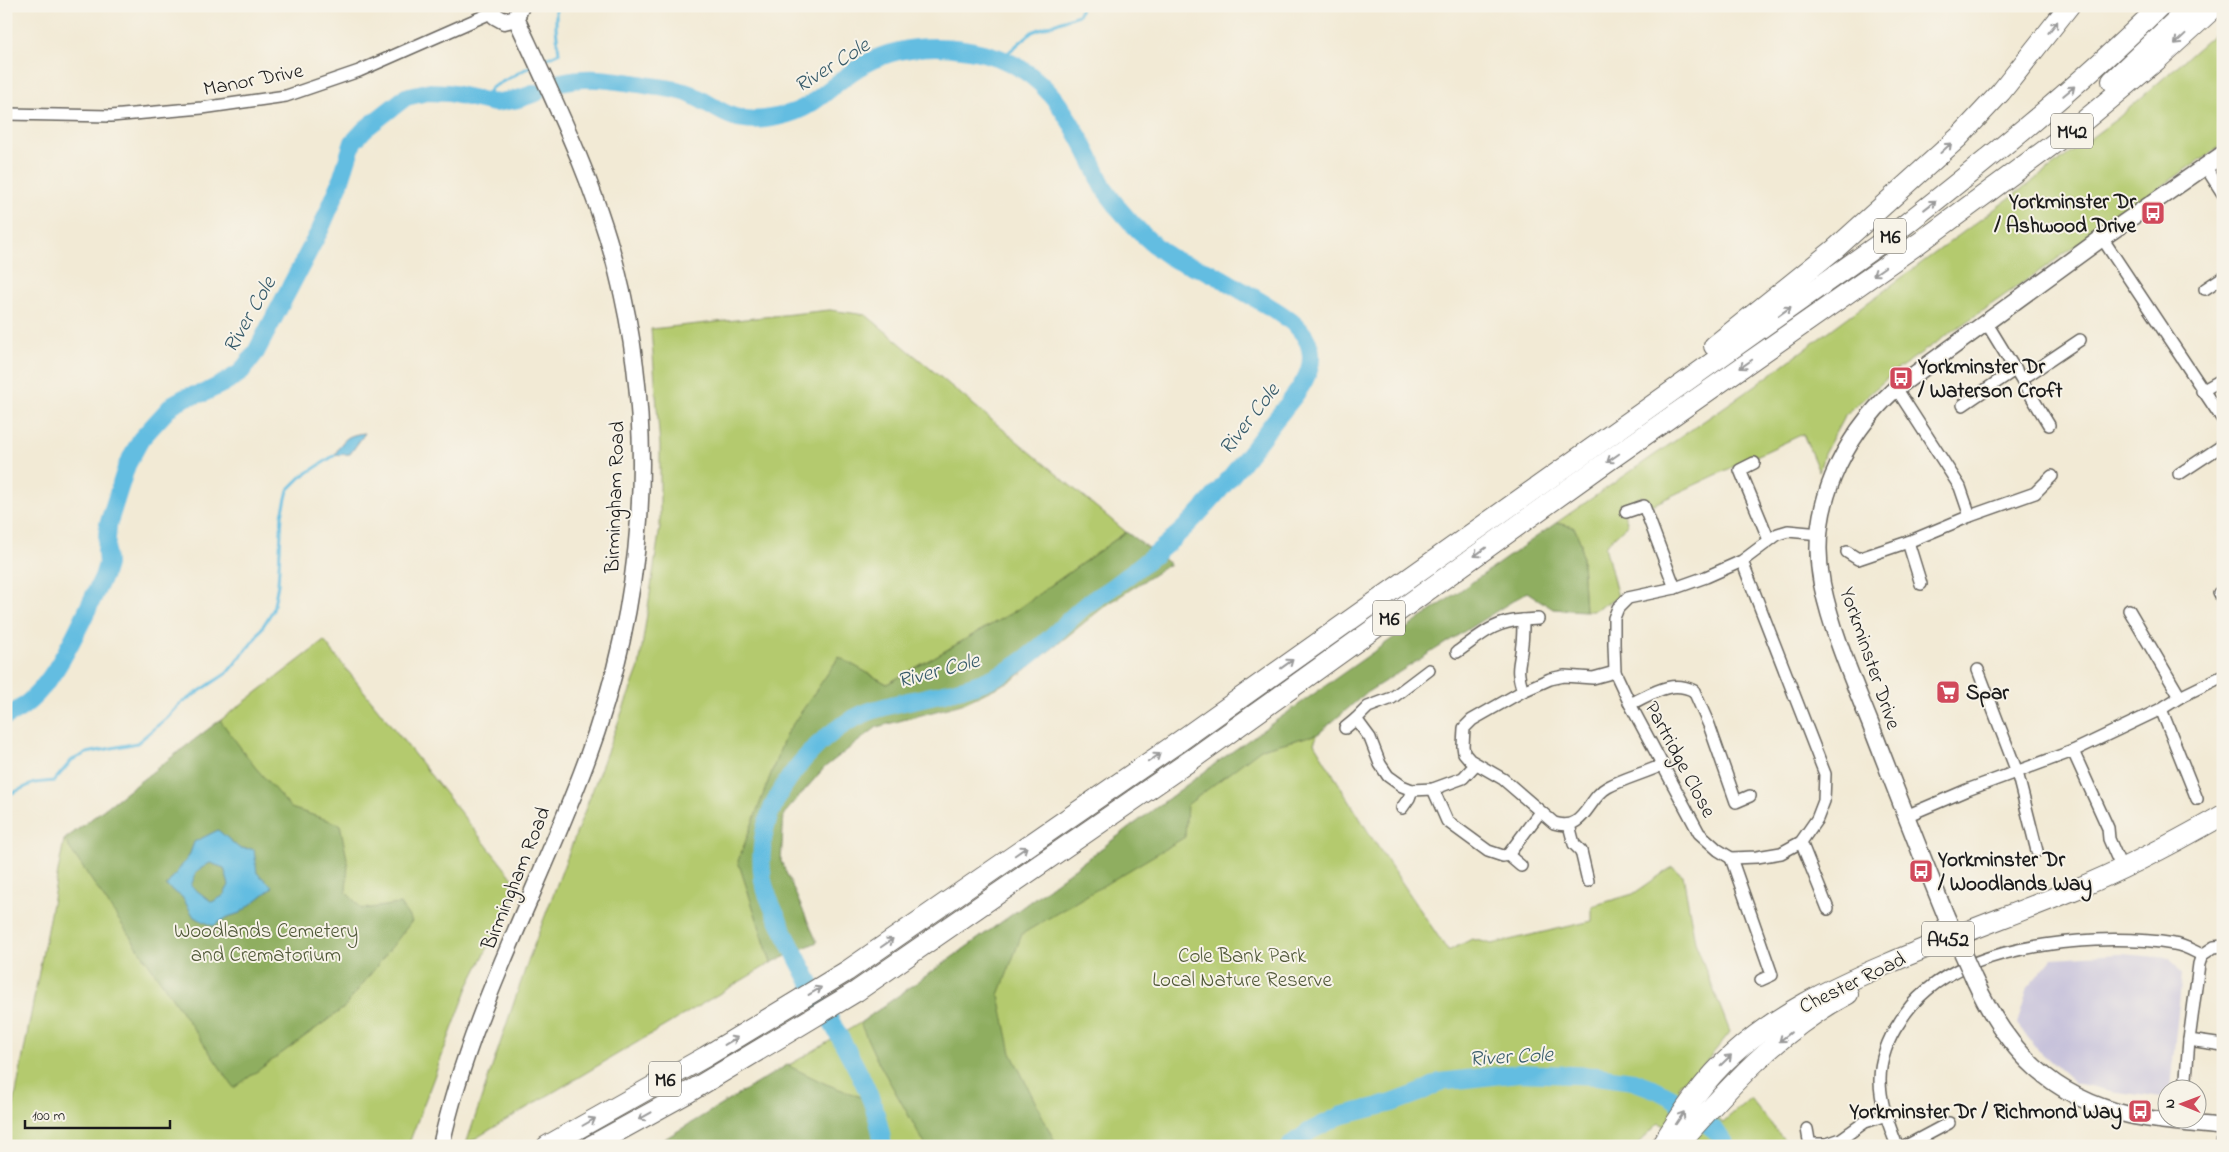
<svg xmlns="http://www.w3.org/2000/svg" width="2229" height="1152" font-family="'Indie Flower',sans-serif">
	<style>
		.industrial { fill: #c5c0da }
		.green { fill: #b4ca6e; stroke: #687345 }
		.forest { fill: #8fae61; stroke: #56653e }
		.water { fill: #63bde1; stroke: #406c7e; fill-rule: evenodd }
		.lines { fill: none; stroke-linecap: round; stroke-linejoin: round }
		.stream { stroke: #63bde1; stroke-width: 3 }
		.river { stroke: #63bde1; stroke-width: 18 }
		.street-casing { stroke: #67645d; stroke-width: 14 }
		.secondary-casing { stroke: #67645d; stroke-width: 19 }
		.highway-casing { stroke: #67645d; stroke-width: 22 }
		.street { stroke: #fff; stroke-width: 11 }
		.secondary { stroke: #fff; stroke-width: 16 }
		.highway { stroke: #fff; stroke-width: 20 }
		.secondary-bridge-casing { stroke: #67645d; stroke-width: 19; stroke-linecap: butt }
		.secondary-bridge { stroke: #fff; stroke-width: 16 }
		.oneway { stroke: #999 }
		.labels { text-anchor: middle; stroke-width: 4; stroke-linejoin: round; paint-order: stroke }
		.shield { fill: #f7f3e8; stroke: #5e5c59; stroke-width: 1 }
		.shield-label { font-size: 20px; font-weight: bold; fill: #1c1c1c }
		.street-label { font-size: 21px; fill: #1c1c1c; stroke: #f7f3e8 }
		.poi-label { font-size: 21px; font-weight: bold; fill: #1c1c1c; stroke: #f7f3e8; text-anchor: start }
		.park-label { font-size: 21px; fill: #515939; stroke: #f7f3e8 }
		.water-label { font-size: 22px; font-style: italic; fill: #385c6b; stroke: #f7f3e8 }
	</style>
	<rect width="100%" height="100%" fill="#f7f3e8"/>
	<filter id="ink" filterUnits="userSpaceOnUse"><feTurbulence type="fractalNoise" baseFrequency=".02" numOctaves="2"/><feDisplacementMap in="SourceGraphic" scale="10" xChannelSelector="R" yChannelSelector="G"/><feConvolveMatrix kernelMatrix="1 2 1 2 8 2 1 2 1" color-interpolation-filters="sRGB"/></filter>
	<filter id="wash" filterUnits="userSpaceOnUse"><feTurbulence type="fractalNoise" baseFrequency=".0096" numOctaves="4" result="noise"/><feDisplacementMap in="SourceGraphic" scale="20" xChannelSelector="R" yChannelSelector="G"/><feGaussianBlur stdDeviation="1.12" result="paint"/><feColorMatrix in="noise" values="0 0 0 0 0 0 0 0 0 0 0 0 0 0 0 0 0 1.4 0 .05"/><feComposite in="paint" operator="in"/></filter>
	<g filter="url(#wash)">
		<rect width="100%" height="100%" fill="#f2ead5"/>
		<!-- industrial -->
		<path class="industrial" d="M2121,954L2170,958L2182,974L2170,1089L2166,1090V1093L2161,1098L2111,1091L2075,1083L2038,1050L2017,1024L2028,987L2052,958Z"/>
		<!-- green -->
		<g class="green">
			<path d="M2223,26V144L1898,369L1845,415L1824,454L1819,472L1803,434L1652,505L1642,496L1620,505L1628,524L1605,546L1618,597L1593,611H1585L1581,544L1574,527L1556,523L1756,385L2118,118Z"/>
			<path d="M830,310L866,315L1126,532L1015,611L887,684L838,657L739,861L771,963L466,1144L528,961L639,667L660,527V446L651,329Z"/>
			<path d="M324,641L519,886L468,987L408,1146H6L64,840Z"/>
			<path d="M1318,734L1314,743L1372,838L1448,951L1472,939L1492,944L1592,921V906L1633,894L1672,867L1683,875L1695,942L1730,1032L1687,1086L1681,1082L1679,1089L1723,1122L1750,1098L1780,1135L1791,1146H1697V1143L1659,1123L1635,1146H653L860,1023L1024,906L1223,758Z"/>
		</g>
		<!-- forest -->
		<g class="forest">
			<path d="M1556,523L1574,527L1581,544L1585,611L1553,609L1527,592L1366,693L1318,734L1261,749L1187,805L1185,837L1022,934L999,995L1011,1053L1057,1146H926L876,1058L860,1023L1024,906L1223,758Z"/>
			<path d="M1126,532L1170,564L1105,606L1014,679L962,704L877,727L825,767L784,814L781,861L817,942L771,963L738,861L786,734L839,657L887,684L1015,611Z"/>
			<path d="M220,720L255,767L291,808L340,824L348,864L346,892L362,909L400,904L412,921L344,1008L234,1088L64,840Z"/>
			<path d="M787,1065L826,1084L871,1101L880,1124L882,1146H653Z"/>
		</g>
		<!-- water -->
		<g class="water">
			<path d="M365,433L350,454L335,455C343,439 347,435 365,433Z"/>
			<path d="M218,830L239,848L254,849L257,873L273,887L240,913L228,917L213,926L194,917L182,897L166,886L189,856L194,842ZM210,863L224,868L229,885L223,896L212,902L191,886L197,871Z"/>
		</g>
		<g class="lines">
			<!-- stream -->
			<g class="stream">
				<path d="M1001,59L1032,32L1078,15L1082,6"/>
				<path d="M541,61L559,53L556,28V6"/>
				<path d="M484,101L491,88L533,65"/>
				<path d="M6,796L34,783L54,781L72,760L87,753L137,743L167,718L180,704L227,673L255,639L273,610L278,584L282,515L288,490L301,477L335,455"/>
			</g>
			<!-- river -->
			<g class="river">
				<path d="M561,82C592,75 620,81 651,86C664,88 678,89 690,94C720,108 728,123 765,119C811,113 818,96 852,72C891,44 942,42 987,54C1042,69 1066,110 1090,158C1096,169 1100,183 1108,194C1123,216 1143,236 1163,252C1177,264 1193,265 1209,272C1224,279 1238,289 1253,297C1279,313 1321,331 1309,370C1302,391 1282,410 1269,428C1240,465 1212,503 1177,535C1158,553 1135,570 1114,586C1103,594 1091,600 1081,609C1059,629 1038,652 1012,668C972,693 922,695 877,709C835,721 794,763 775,802C763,826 759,853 763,880C767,900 778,918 786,936C801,966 817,996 833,1025C854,1063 878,1102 883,1146"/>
				<path d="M6,716C53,698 81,620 103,577L107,564L106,551L108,525L127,465L141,439L173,404L186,397L204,393L222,384L240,373L256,352L321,228L339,186L353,142L365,129L406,97L427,92L449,93L494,103L518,99L536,93"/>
				<path d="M1290,1146L1310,1131L1340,1116L1392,1103L1419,1093L1440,1082L1519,1073L1597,1076L1633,1081L1657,1090L1674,1099L1716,1131L1726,1146"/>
			</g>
		</g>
	</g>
	<g filter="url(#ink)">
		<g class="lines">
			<!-- street casing -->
			<g class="street-casing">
				<g id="street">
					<path d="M6,114L111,116L202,108L286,96L359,71L493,12"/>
					<path d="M2205,166L2223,194"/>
					<path d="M2102,238L2223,420"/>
					<path d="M2205,289L2223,277"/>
					<path d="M1986,322L2049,425"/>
					<path d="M2022,379L2080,340"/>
					<path d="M2202,391L2223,379"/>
					<path d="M1963,405L2016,369"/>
					<path d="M1754,463L1740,470L1769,540"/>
					<path d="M2179,474L2223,445"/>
					<path d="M1626,512L1644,506L1675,588"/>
					<path d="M1970,516L2035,493L2052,476"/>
					<path d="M1908,542L1921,584"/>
					<path d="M1847,552L1858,559L1908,542L1970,516L1960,487L1896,388"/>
					<path d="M1742,561L1825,774L1824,801L1817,819L1801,842L1781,853L1757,857L1731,858L1718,850L1699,833L1630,704L1615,672L1614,644V618L1618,608L1628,598L1675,588L1706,577L1742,561L1778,534L1788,531L1820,534"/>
					<path d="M2219,593L2223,600"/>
					<path d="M2129,610L2180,697"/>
					<path d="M1523,620L1538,619"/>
					<path d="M1457,652C1480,636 1494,621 1523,620C1523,628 1523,636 1522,644C1520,667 1515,667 1523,691"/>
					<path d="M1429,670L1392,698L1368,707L1356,719L1370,738L1380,764L1388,776L1402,786L1412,790L1433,789L1463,778L1476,764"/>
					<path d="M1978,670L2017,772L2037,851"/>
					<path d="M1615,672L1593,678L1564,676L1550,679L1523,691L1472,720L1464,728L1463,746L1464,753L1470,760L1503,779L1554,823C1585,833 1587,798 1608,787C1625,778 1645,773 1662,765"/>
					<path d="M1630,704C1652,694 1671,679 1694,691L1709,725L1736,802L1750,796"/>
					<path d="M2161,709L2197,799"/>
					<path d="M1345,728L1356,719"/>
					<path d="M2073,751L2108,828L2109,839L2122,869"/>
					<path d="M1433,789L1447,821L1488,851L1503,856L1508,855L1540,812"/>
					<path d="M1402,808L1409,798L1412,790"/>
					<path d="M1906,816L1967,790L2073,751L2161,709L2180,697L2223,676"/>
					<path d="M1569,825L1574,844L1581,851L1588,881"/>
					<path d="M1801,842L1828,909"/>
					<path d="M1508,855L1521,866"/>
					<path d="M1731,858L1772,975L1761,980"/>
					<path d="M2202,955L2214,947L2223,946"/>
					<path d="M2189,1040L2223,1045"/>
					<path d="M2185,1090L2189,1040L2199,964L2202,955"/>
					<path d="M1807,1129L1810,1146"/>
					<path d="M1810,1144H1827L1841,1139L1865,1122L1886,1115"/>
					<path d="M1897,1146C1889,1125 1880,1103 1880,1080C1880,1060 1888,1039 1899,1023C1906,1011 1915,1000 1926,991C1980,943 2105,932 2174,944C2184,945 2193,951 2202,955"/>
					<path d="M1906,1146L1949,1123"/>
					<path d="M2222,1146L2223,1136"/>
				</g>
			</g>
			<!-- secondary casing -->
			<g class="secondary-casing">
				<g id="secondary">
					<path d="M491,6L495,16L504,21L516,18L521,6"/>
					<path d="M1946,916C1920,852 1895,788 1870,723C1852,678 1832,632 1822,584C1807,509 1842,438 1896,388L2102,238L2223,154"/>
					<path d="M1975,981C2007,1051 2052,1097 2129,1115C2159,1122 2192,1123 2223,1127"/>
					<path d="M441,1146C470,1012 539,890 586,762C644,605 659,436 617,271C595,183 554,100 516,18"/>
				</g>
			</g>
			<!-- highway casing -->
			<g class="highway-casing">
				<g id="highway">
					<path d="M2112,81L2191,6"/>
					<path d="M1714,346L1835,249L1959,137L2001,92L2069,6"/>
					<path d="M547,1146L705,1057L847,971L1180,741L1892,235C1985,162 2076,89 2160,6"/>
					<path d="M591,1146L689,1092L857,991L1194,758L1598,468L1919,243L2079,125L2157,60L2216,6"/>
					<path d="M1661,1146C1682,1113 1704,1080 1733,1054C1777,1014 1831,988 1885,965C1947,938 2009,916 2071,891C2124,870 2174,843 2223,815"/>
					<path d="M1677,1146C1727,1089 1779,1030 1848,994"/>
				</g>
			</g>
			<!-- street -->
			<use href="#street" class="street"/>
			<!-- secondary -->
			<use href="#secondary" class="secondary"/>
			<!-- highway -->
			<use href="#highway" class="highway"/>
			<!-- secondary-bridge casing -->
			<g class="secondary-bridge-casing">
				<path id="secondary-bridge" d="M1946,916L1975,981"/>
			</g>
			<!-- secondary-bridge -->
			<use href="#secondary-bridge" class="secondary-bridge"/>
		</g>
		<!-- one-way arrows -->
		<defs><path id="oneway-shaft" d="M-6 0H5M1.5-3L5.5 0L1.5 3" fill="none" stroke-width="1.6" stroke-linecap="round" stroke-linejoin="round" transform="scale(1.25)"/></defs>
		<g class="oneway">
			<use href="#oneway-shaft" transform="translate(2053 27) rotate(-52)"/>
			<use href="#oneway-shaft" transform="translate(2180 39) rotate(137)"/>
			<use href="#oneway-shaft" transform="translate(2069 91) rotate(-40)"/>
			<use href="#oneway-shaft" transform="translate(1946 148) rotate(-42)"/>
			<use href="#oneway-shaft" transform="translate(1930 205) rotate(-38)"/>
			<use href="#oneway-shaft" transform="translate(1879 271) rotate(145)"/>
			<use href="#oneway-shaft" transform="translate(1785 311) rotate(-36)"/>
			<use href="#oneway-shaft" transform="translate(1746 364) rotate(145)"/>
			<use href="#oneway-shaft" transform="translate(1613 458) rotate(145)"/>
			<use href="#oneway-shaft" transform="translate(1480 552) rotate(144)"/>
			<use href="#oneway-shaft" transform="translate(1287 664) rotate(-36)"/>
			<use href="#oneway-shaft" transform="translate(1154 758) rotate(-35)"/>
			<use href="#oneway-shaft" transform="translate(1021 851) rotate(-35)"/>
			<use href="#oneway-shaft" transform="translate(887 943) rotate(-35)"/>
			<use href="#oneway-shaft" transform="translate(815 991) rotate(-31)"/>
			<use href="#oneway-shaft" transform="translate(1785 1037) rotate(142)"/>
			<use href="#oneway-shaft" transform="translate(731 1041) rotate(-31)"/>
			<use href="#oneway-shaft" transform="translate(1726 1060) rotate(-44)"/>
			<use href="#oneway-shaft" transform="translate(645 1116) rotate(151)"/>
			<use href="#oneway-shaft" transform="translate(1680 1118) rotate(-56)"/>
			<use href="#oneway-shaft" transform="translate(589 1122) rotate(-30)"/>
		</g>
	</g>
	<!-- icons -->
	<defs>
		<g id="bus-square" transform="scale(1.25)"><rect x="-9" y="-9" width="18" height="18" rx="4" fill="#d1495b" stroke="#f7f3e8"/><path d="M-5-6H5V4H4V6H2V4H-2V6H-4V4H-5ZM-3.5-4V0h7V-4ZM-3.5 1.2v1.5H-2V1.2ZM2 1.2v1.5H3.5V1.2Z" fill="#fff"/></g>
		<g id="supermarket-square" transform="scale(1.25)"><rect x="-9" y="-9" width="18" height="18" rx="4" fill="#d1495b" stroke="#f7f3e8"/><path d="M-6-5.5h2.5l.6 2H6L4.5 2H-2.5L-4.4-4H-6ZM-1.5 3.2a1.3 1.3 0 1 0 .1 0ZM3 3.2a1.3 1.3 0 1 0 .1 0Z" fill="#fff"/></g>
	</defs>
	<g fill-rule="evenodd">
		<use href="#bus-square" x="2153" y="213"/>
		<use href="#bus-square" x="1901" y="378"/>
		<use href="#supermarket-square" x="1948" y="692"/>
		<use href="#bus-square" x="1921" y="871"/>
		<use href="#bus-square" x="2140" y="1111"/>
	</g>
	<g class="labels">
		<!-- shield labels -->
		<g class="shield">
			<rect x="2051" y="113.5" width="42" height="35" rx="4"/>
			<rect x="1874" y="218.5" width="32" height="35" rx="4"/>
			<rect x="1373" y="600.5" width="32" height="35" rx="4"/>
			<rect x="1922" y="921.5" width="52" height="35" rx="4"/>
			<rect x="649" y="1061.5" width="32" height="35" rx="4"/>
		</g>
		<g class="shield-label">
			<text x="2072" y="138">M42</text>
			<text x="1890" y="243">M6</text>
			<text x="1389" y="625">M6</text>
			<text x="1948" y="946">A452</text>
			<text x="665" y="1086">M6</text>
		</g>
		<!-- street labels -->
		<g class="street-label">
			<text transform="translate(253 79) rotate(-11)" y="7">Manor Drive</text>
			<text transform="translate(614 497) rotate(-88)" y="7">Birmingham Road</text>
			<text transform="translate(1871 658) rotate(71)" y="7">Yorkminster Drive</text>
			<text transform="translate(1681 759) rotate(62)" y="7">Partridge Close</text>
			<text transform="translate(515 878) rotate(-68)" y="7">Birmingham Road</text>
			<text transform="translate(1852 982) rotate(-26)" y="7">Chester Road</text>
		</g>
		<!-- poi labels -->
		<g class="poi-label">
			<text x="2136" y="208" text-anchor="end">Yorkminster Dr<tspan x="2136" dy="24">/ Ashwood Drive</tspan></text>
			<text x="1918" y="373">Yorkminster Dr<tspan x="1918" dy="24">/ Waterson Croft</tspan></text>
			<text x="1966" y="699">Spar</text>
			<text x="1938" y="866">Yorkminster Dr<tspan x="1938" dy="24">/ Woodlands Way</tspan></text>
			<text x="2122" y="1118" text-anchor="end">Yorkminster Dr / Richmond Way</text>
		</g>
		<!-- park labels -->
		<g class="park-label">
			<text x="266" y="937">Woodlands Cemetery<tspan x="266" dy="24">and Crematorium</tspan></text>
			<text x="1242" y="962">Cole Bank Park<tspan x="1242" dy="24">Local Nature Reserve</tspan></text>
		</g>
		<!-- water labels -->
		<g class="water-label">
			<text transform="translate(831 64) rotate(-32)" y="8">River Cole</text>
			<text transform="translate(248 314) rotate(-60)" y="8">River Cole</text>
			<text transform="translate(1248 418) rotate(-52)" y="8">River Cole</text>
			<text transform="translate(938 669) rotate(-15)" y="8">River Cole</text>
			<text transform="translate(1511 1055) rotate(-3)" y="8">River Cole</text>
		</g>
	</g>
	<!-- margin -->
	<rect width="2229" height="1152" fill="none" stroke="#f7f3e8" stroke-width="25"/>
	<!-- north arrow -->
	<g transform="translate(2182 1104) rotate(271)"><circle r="24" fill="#f7f3e8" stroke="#9f9d96"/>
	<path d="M0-4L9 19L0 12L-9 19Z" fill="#d1495b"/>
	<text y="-8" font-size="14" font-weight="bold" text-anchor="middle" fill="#1c1c1c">N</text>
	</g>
	<!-- scale -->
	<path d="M25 1120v8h145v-8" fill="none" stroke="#1c1c1c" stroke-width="2.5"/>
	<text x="32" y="1120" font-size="15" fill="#1c1c1c" stroke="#f7f3e8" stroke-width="4" paint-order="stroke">100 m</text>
</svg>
